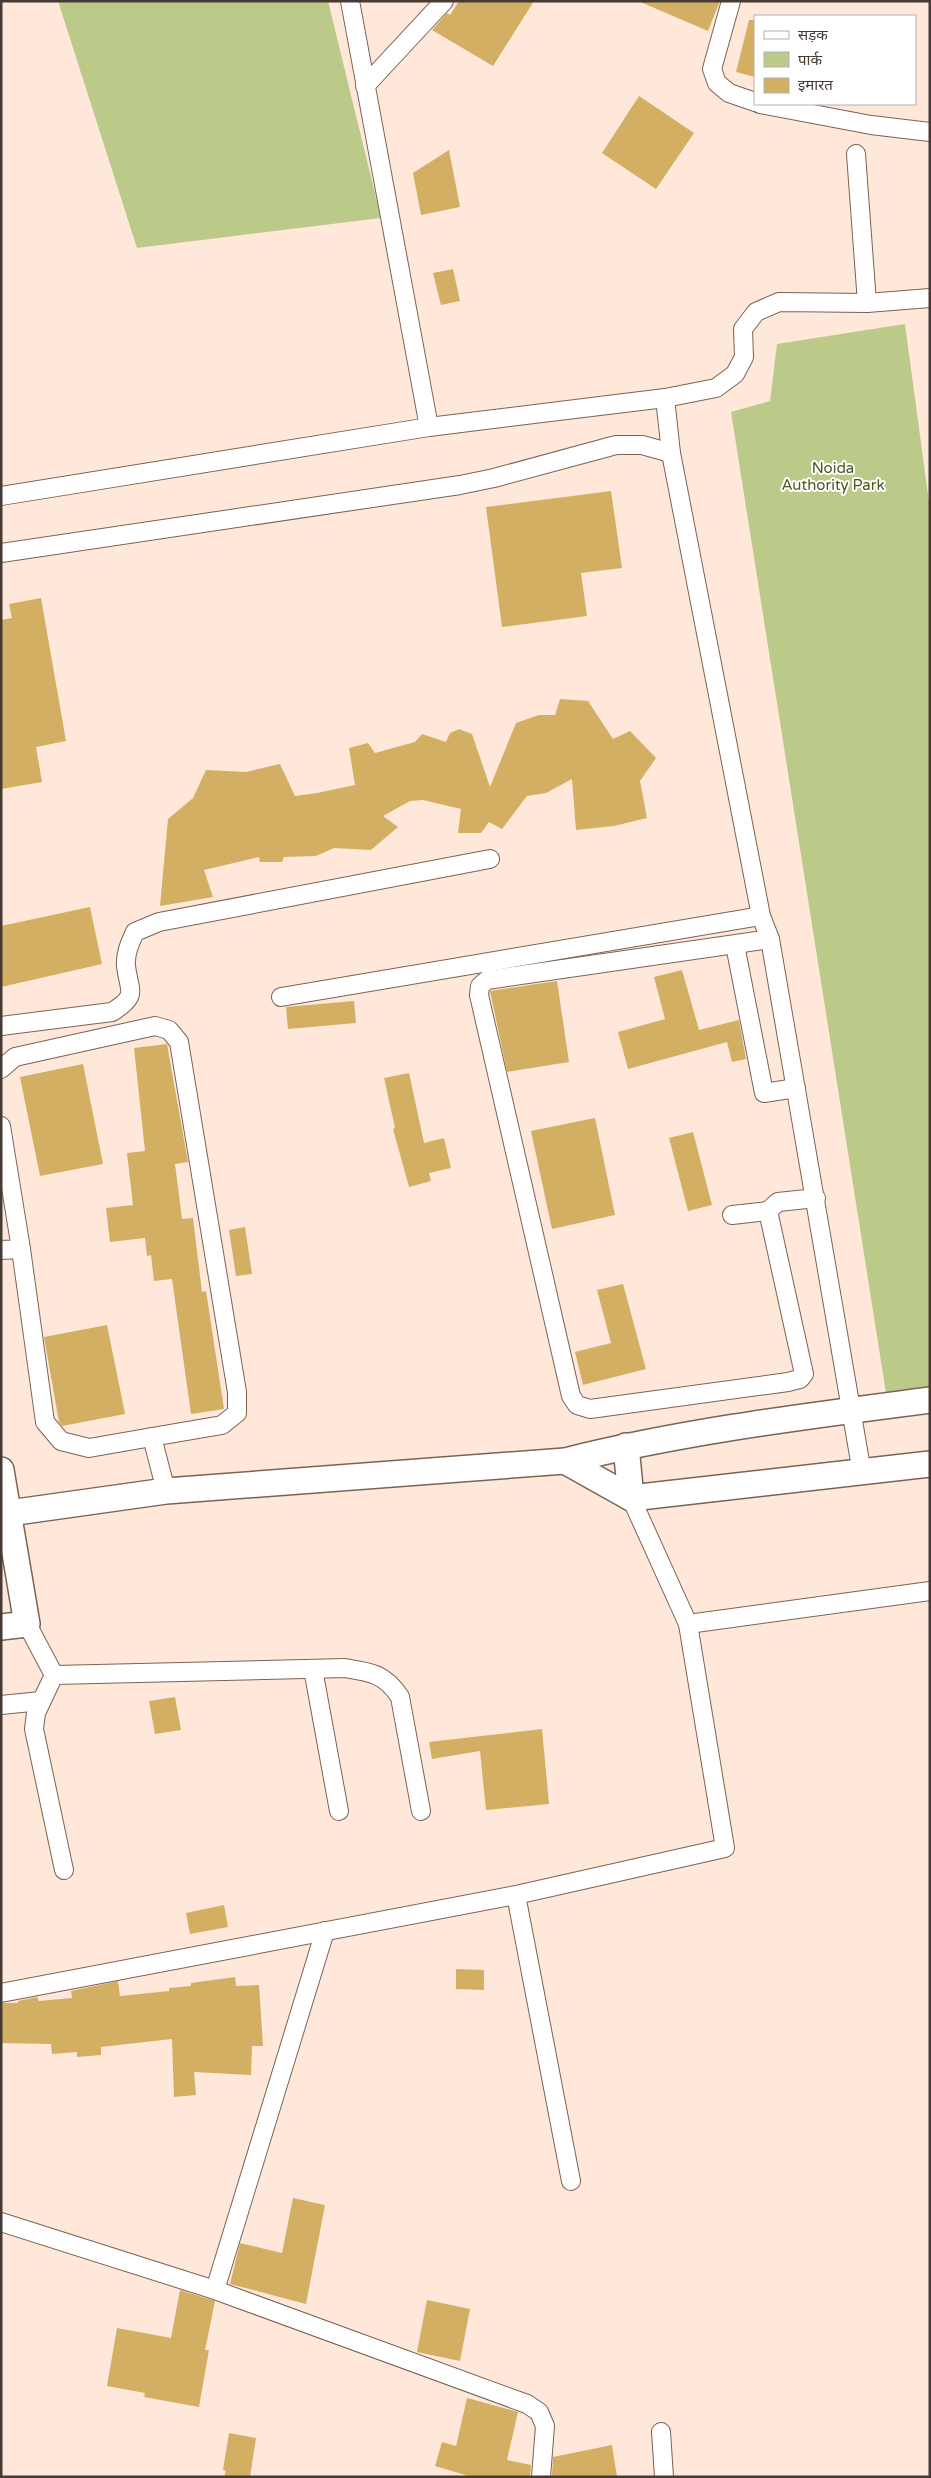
<svg xmlns="http://www.w3.org/2000/svg" width="931" height="2478" font-family="'Varela Round','Noto Sans Devanagari',sans-serif">
	<style>
		.green { fill: #bbca89 }
		.building { fill: #d2af63 }
		.lines { fill: none; stroke-linecap: round; stroke-linejoin: round }
		.street-casing { stroke: #7b6354; stroke-width: 20 }
		.secondary-casing { stroke: #7b6354; stroke-width: 28 }
		.street { stroke: #fff; stroke-width: 18 }
		.secondary { stroke: #fff; stroke-width: 25 }
		.labels { text-anchor: middle; stroke-width: 4; stroke-linejoin: round; paint-order: stroke }
		.park-label { font-size: 15px; fill: #4c571f; stroke: #fff }
	</style>
	<rect width="100%" height="100%" fill="#ffe7da"/>
	<!-- green -->
	<g class="green">
		<path d="M58,1H328L381,218L137,248Z"/>
		<path d="M905,324L930,510V1386L886,1393L731,412L770,401L777,344Z"/>
	</g>
	<!-- building -->
	<g class="building">
		<path d="M459,1H534L493,66L432,30L447,13L450,15Z"/>
		<path d="M638,1H720L708,31Z"/>
		<path d="M749,20H755V77L736,72Z"/>
		<path d="M639,96L694,133L656,189L602,153Z"/>
		<path d="M449,150L460,207L421,215L413,173Z"/>
		<path d="M453,269L460,301L441,305L433,273Z"/>
		<path d="M611,491L622,568L581,573L587,616L502,627L486,507Z"/>
		<path d="M41,598L66,741L36,747L42,782L1,789V620L12,618L9,604Z"/>
		<path d="M560,699L588,701L613,739L630,731L656,758L640,781L647,818L614,826L576,830L572,779L546,793L527,796L502,829L489,822L481,833H458L461,809L423,800L410,801L383,816L398,827L371,850L334,848L316,856L284,857L282,862H260L259,857L204,870L213,897L160,906L168,819L193,798L206,770L246,772L280,764L295,796L317,793L355,785L349,748L368,743L375,753L415,742L422,734L446,742L450,733L459,729L472,734L490,787L516,723L539,715H555Z"/>
		<path d="M90,907L102,964L1,987V926Z"/>
		<path d="M682,970L699,1030L739,1020L746,1059L732,1062L727,1042L628,1069L618,1032L665,1019L654,977Z"/>
		<path d="M557,981L569,1062L507,1072L490,991Z"/>
		<path d="M354,1001L356,1023L288,1029L286,1007Z"/>
		<path d="M167,1044L188,1162L175,1164L182,1219L193,1218L202,1292L206,1291L224,1409L191,1414L172,1279L154,1281L151,1255L147,1256L145,1238L110,1242L106,1208L133,1205L127,1153L145,1151L134,1048Z"/>
		<path d="M83,1064L103,1164L40,1176L20,1077Z"/>
		<path d="M409,1073L424,1143L444,1138L451,1168L429,1173L431,1181L409,1187L393,1129L395,1128L384,1078Z"/>
		<path d="M595,1118L615,1215L552,1229L531,1131Z"/>
		<path d="M693,1132L712,1205L688,1211L669,1138Z"/>
		<path d="M245,1227L252,1274L236,1276L229,1230Z"/>
		<path d="M623,1284L646,1369L583,1385L575,1352L611,1343L597,1290Z"/>
		<path d="M107,1325L125,1414L62,1426L59,1422L44,1337Z"/>
		<path d="M175,1697L181,1730L155,1734L149,1701Z"/>
		<path d="M542,1729L549,1804L486,1810L480,1751L432,1759L429,1742Z"/>
		<path d="M224,1905L228,1927L190,1934L186,1913Z"/>
		<path d="M456,1969L484,1970V1990L456,1989Z"/>
		<path d="M235,1977L236,1986L259,1985L263,2046H252L251,2075L194,2072L196,2095L174,2097L172,2039L101,2047V2055L77,2057V2052L52,2054L51,2044L1,2043V2003H18V2001L37,1997L39,2001L72,1998L71,1991L118,1981L120,1996L169,1991V1988L191,1986V1983Z"/>
		<path d="M293,2198L325,2205L306,2304L230,2284L240,2243L282,2253Z"/>
		<path d="M180,2290L215,2301L205,2350H209L199,2407L144,2397L145,2393L107,2386L117,2328L171,2338Z"/>
		<path d="M427,2300L470,2309L460,2361L417,2352Z"/>
		<path d="M467,2398L518,2412L507,2460L531,2465L530,2477H472L435,2466L442,2442L456,2446Z"/>
		<path d="M229,2433L256,2438L250,2477H224L226,2471L223,2470Z"/>
		<path d="M612,2445L617,2477H552L553,2457Z"/>
	</g>
	<g class="lines">
		<!-- street casing -->
		<g class="street-casing">
			<g id="street">
				<path d="M350,1L429,427"/>
				<path d="M731,1L712,69L717,83L729,93L755,102"/>
				<path d="M365,86L444,1"/>
				<path d="M760,104L871,125L930,132"/>
				<path d="M856,154L867,303"/>
				<path d="M665,398L671,453L761,916L770,939L862,1473"/>
				<path d="M1,496L429,427L665,398L716,388L735,374L744,357L743,329L756,312L779,302L867,303L930,298"/>
				<path d="M1,553L460,485L494,478L616,445H642L671,453"/>
				<path d="M770,939L487,980L480,986L479,995L571,1396L577,1405L590,1409L788,1382L800,1379L804,1374L768,1211L778,1202L816,1198"/>
				<path d="M735,945L764,1093L796,1088"/>
				<path d="M281,997L761,916"/>
				<path d="M1,1026L112,1012C139,995 129,992 126,966C125,953 130,943 135,932L159,922L490,859"/>
				<path d="M1,1069L15,1057L155,1026L169,1030L179,1042L237,1392V1413L222,1425L152,1437L166,1491"/>
				<path d="M1,1126L21,1249L1,1250"/>
				<path d="M732,1215L768,1211"/>
				<path d="M21,1249L45,1422L61,1441L89,1448L152,1437"/>
				<path d="M27,1624L54,1675L36,1713L34,1729L64,1870"/>
				<path d="M688,1624L930,1591"/>
				<path d="M313,1669L339,1811"/>
				<path d="M54,1675L345,1668C371,1672 385,1674 400,1697L421,1811"/>
				<path d="M1,1705L41,1701"/>
				<path d="M516,1895L571,2181"/>
				<path d="M1,1993L516,1895L725,1848L688,1624L631,1498"/>
				<path d="M1,2222L215,2290L527,2404L539,2412L545,2426L541,2477"/>
				<path d="M215,2290L325,1931"/>
				<path d="M661,2432L664,2477"/>
			</g>
		</g>
		<!-- secondary casing -->
		<g class="secondary-casing">
			<g id="secondary">
				<path d="M626,1446L631,1498"/>
				<path d="M565,1461L631,1498L930,1464"/>
				<path d="M1,1470L27,1624L1,1627"/>
				<path d="M9,1513L166,1491L565,1461C684,1431 808,1416 930,1400"/>
			</g>
		</g>
		<!-- street -->
		<use href="#street" class="street"/>
		<!-- secondary -->
		<use href="#secondary" class="secondary"/>
	</g>
	<g class="labels">
		<!-- park labels -->
		<g class="park-label">
			<text x="833" y="473">Noida<tspan x="833" dy="17">Authority Park</tspan></text>
		</g>
	</g>
	<!-- border -->
	<rect width="931" height="2478" fill="none" stroke="#463a34" stroke-width="5"/>
	<!-- legend -->
	<rect x="754" y="15" width="162" height="90" fill="#ffffff" stroke="#b5b0ae"/>
	<rect x="764" y="31" width="25" height="8" fill="#ffffff" stroke="#b5b0ae"/>
	<text x="798" y="40" font-size="15" fill="#463a34">सड़क</text>
	<rect x="764" y="52" width="25" height="15" fill="#bbca89" stroke="#b5b0ae"/>
	<text x="798" y="65" font-size="15" fill="#463a34">पार्क</text>
	<rect x="764" y="78" width="25" height="15" fill="#d2af63" stroke="#b5b0ae"/>
	<text x="798" y="90" font-size="15" fill="#463a34">इमारत</text>
</svg>
